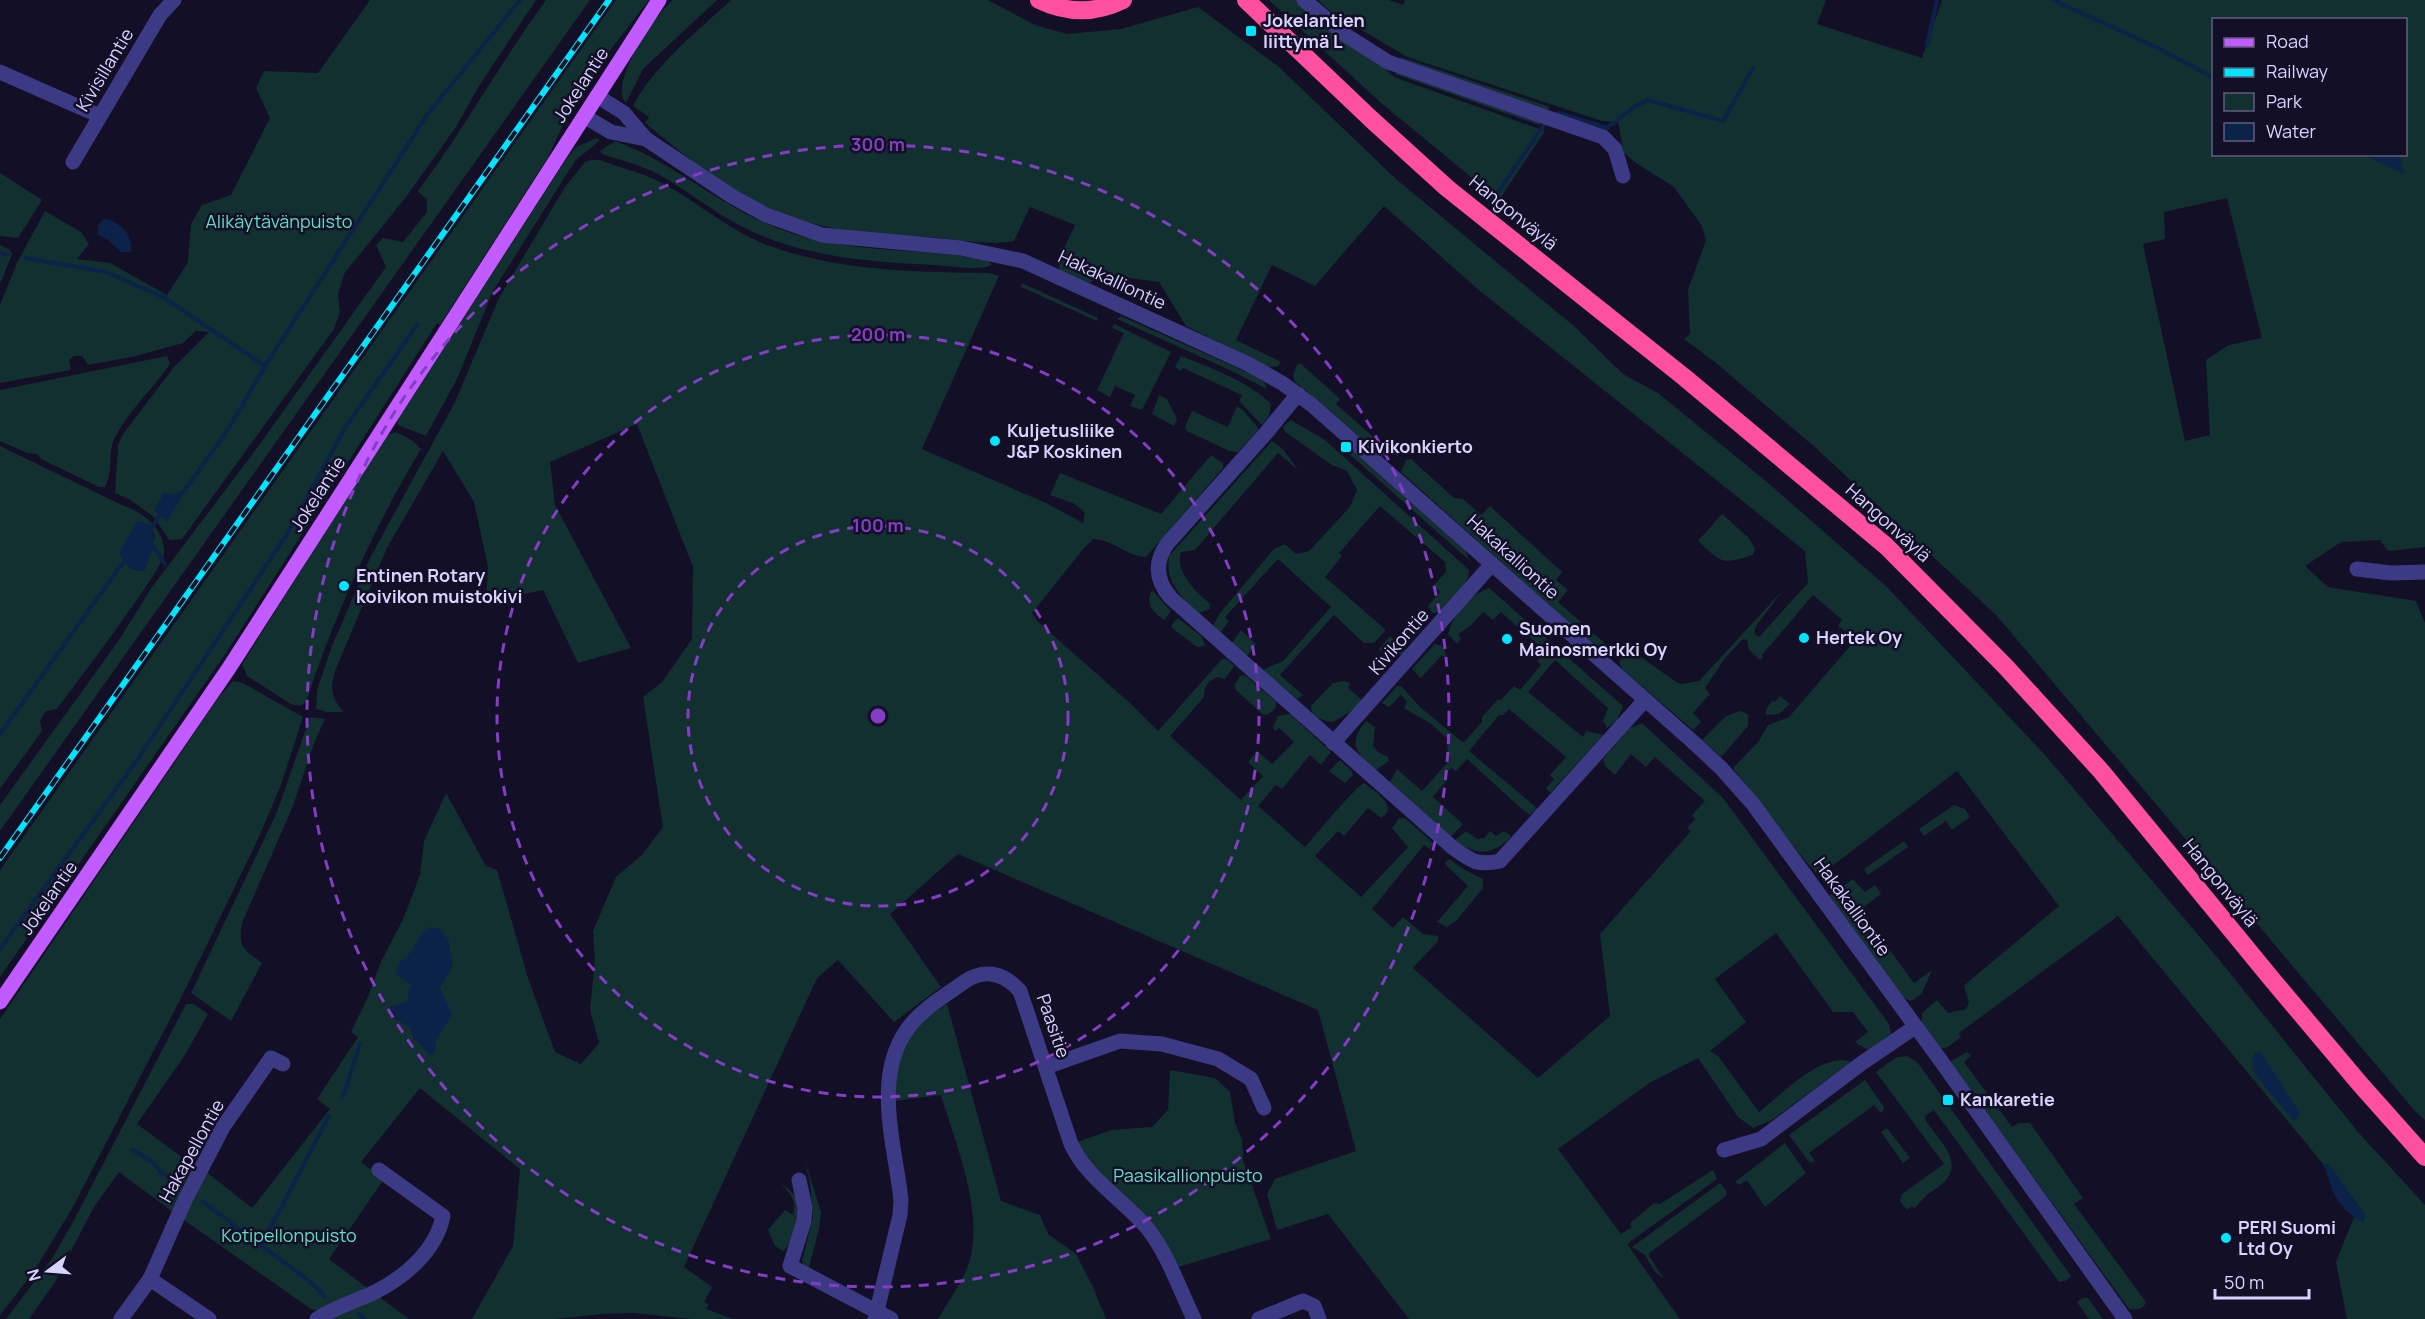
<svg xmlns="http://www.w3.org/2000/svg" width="2425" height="1319" font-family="Manrope,sans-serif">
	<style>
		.green { fill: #12302f; fill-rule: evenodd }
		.water { fill: #0c2248 }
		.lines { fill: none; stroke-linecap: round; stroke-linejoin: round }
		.stream { stroke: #0c2248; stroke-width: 4 }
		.minor { stroke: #3d3a85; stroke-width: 15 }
		.major { stroke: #c25bff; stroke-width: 15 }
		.highway { stroke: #ff4fa3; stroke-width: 18 }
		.rail-casing { stroke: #00e5ff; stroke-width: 6 }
		.rail { stroke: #130f26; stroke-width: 4; stroke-dasharray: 11; stroke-linecap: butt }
		.ring { fill: none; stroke: #843dc5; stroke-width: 3; stroke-dasharray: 10 8 }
		.poi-dot { fill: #00e5ff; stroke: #130f26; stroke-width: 2 }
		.labels { text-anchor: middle; stroke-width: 5; stroke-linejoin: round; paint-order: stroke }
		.poi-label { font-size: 18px; font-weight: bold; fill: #d9d4ff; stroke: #130f26; text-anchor: start }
		.street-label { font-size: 18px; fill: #d9d4ff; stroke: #130f26 }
		.park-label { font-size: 18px; fill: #5fe0c0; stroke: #130f26 }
		.centre { fill: #843dc5; stroke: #130f26; stroke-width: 3 }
		.ring-label { font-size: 18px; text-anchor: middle; font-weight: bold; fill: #843dc5; stroke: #130f26; stroke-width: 5; stroke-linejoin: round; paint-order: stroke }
	</style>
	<rect width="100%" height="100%" fill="#130f26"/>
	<!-- green -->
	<g class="green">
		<path d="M370,0H536L479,86L456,127L406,197L344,274L338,295L340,312L334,329L182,539L169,540L154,517L129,499L115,493L118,445L123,434L174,367L209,332L196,331L183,343L136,356L88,365L82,356H74L69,360L71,370L0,383V305L17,263L45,211L81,232L89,244L77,259L110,263L167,295L188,262L191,224L202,205L231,195L270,118L256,88L264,71L318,73Z"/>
		<path d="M546,0H590L0,831V805L119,640L152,587L257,448L386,267L376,245L383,238L403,242L427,212V200L418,191C464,129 501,62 546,0Z"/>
		<path d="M616,0H649L612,48L563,125L548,157L440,325L437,323L226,653L0,977V870Z"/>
		<path d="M673,0H717L643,69L626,103C608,83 656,14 673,0Z"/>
		<path d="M731,0H988L1035,25L1067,34L1121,29L1198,7L1279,67L1396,179L1575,327L1623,374L1658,393L1767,482L1886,586L2046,756L2217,957L2358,1132L2425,1205V1319H2347L2336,1262L2354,1217L2363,1221L2365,1215L2327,1164L2324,1165L2118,916L1959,1033L1961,1037L1948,1047L1941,1049L1922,1023V1013L1937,1000L1948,1013L1966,1009L1969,1003L1964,986L1968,982L2059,906L1957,771L1819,876C1788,843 1763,804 1734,770V767L1759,741L1768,725L1789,717L1851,645L1845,631L1838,626L1842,620L1813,595L1762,655L1763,657L1760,660L1749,650L1747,640L1743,639L1725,658L1705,688L1710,694L1693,713L1701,722L1693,730L1622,669L1619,662L1624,654H1637L1676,682L1682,684L1699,681L1783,590L1756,626L1754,634L1759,637L1808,583L1805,551L1480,291L1384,206L1315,286L1272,265L1236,340L1281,362L1278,366L1267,367L1186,326L1159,282L1099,274L1090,283L1060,271L1058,261L1075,225L1030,207L1014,241C984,246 958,239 928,237C893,235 857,234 823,226C754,212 698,167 645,123L649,117L633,106C656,63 696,33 731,0Z"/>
		<path d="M1269,0H1312L1394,77L1545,131L1499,200L1381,103Z"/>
		<path d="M1318,0H1389L1403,5L1405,0H1826L1817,24L1922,58L1942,0H2425V547L2388,551L2380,540L2341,542L2305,566L2328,587L2416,601L2425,623V1120L2415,1111L1997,616L1817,449L1716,363L1684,339L1690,334L1688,290L1706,240L1702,226L1674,187L1636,163L1624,153L1618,122L1602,121L1407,57L1330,11ZM2214,20H2406V154H2214ZM2227,198L2262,338L2229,345L2206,360L2210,435L2185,441L2143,244L2165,239L2164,212Z"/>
		<path d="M1401,57L1550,107L1539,125L1395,74Z"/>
		<path d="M597,138L600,140L575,161L493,291L457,379L426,436L398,425L397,421L567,158L576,147Z"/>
		<path d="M615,141C673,162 718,205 775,227C842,254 916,248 986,259L992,265C982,271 948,266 934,265C870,262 801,257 743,227C713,212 687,190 658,174C640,165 621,160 602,154L600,151Z"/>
		<path d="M591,160H600C618,167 639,172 656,180C695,199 726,229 767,245C836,271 916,272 989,273L999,276L922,449L1046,503L1083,523L1085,513L1075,504L1050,495L1060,473L1161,514L1211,455L1223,463V468L1146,557C1128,557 1112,539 1093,539L1084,548L1032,613L1038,622L1131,704L1158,731L1222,659H1227L1234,666L1225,679L1218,677C1208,680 1204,687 1204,697L1170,736L1241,800L1263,776L1248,762L1257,751L1272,764L1294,742L1279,728L1275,731L1273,727L1278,716L1290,714L1331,752L1321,765L1310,755L1282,789L1276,785L1258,806L1305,847C1314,837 1357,785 1364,783C1375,791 1400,807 1381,818L1368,808L1344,836L1338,831L1315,856L1361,897L1408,847L1392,828L1399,818L1406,819L1434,844L1429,849L1424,845L1372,909L1393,928L1403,917L1423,934L1438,936V941L1413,968L1538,1078L1610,1016L1600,934L1691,831L1687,828L1695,819L1692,815L1705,801L1655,757L1646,767L1631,754L1615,775L1606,767L1603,759L1630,728L1642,723L1723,798L1889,1024L1891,1034L1868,1050L1855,1042L1868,1032L1853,1012H1833L1776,933L1715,979L1746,1022L1710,1051L1718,1056L1759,1112C1780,1096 1822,1051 1851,1062L1772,1120L1753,1128L1738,1117L1698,1058L1651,1082L1558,1149L1621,1234L1632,1227L1630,1223L1654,1203L1660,1204L1713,1170L1717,1179L1627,1244L1680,1319H1409L1328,1214L1277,1230L1267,1194L1275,1179L1356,1151L1318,1010L958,854L890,914L941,987L894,1022L838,960L817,978L684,1267L712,1287L704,1302L709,1305L706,1309L733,1319H691L634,1313L601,1314L556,1319H472L513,1246L520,1169L420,1088L361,1162L384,1179L329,1259L370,1290L318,1310L311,1309L181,1218L204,1170L252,1208L330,1109L317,1099L358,1037L351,1032L367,999L381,962L404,917L420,875L424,841L446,793L486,866L497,870L528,978L555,1052L581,1064L599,1043L590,1010L595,959L593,931L616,877L642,855L663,827L643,697L662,682L692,639L693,567L637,424L550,462L555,505L631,648L578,663L543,590L486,602L488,567L474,502L443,451L387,548L335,671C330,689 331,698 344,712H327L316,709L317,690L332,646L370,558L455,402L499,298L565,187L585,162Z"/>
		<path d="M0,173L42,200L18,238L0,236Z"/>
		<path d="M0,245L10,250L12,254L0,284Z"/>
		<path d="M1022,283L1098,318L1097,321L1021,287Z"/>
		<path d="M1121,316L1253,375L1264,382L1267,389L1232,371L1117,319Z"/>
		<path d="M1114,324L1171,352L1142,410L1130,406L1135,395L1115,386L1110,397L1097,390L1124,333L1112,328Z"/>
		<path d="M167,356L170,364C153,389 129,410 115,437C107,453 114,469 105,487H99L41,459L37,454L27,453L0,441V390Z"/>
		<path d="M1181,356C1211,368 1248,381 1271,404L1269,416L1262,425L1239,401L1242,395L1183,368L1181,371L1175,367Z"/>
		<path d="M1300,363L1340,399L1336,404L1390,452L1383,456L1379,454L1319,401L1295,382L1293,376L1297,365Z"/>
		<path d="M1159,395L1167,399L1177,419L1174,426L1152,414Z"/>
		<path d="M1237,406L1243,410L1259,429L1238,452L1229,451L1187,431L1185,427L1192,411L1228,427Z"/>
		<path d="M1291,420L1325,440L1469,570C1469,587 1449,601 1439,613H1432L1428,606L1440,592L1433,586L1446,572L1445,562L1380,506L1339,553L1342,556L1325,577L1386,630L1374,643H1364L1334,615L1280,675L1303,695L1297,699L1264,672V669L1283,661L1331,607L1278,559L1225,617L1229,621L1220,633L1213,626L1220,613L1274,549L1285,544L1296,554L1309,551L1350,507L1357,490L1347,471L1332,465L1285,432L1283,426Z"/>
		<path d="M396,432L413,441L421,449C373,529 335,614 306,702L300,706L291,704L247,676L242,664L387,435Z"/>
		<path d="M1272,441L1283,449L1298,470L1278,453L1195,550L1181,552C1175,573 1196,591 1210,604V609L1198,613C1180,596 1165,581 1169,556Z"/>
		<path d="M0,446L122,505C143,512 165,528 164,554C163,570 73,687 57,709L46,711L40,721L42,731L0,789ZM149,524L155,536L144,571L130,569Z"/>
		<path d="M1349,448L1465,550L1469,560L1347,452Z"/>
		<path d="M1411,459L1454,498L1463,499L1481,515L1490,506L1562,572L1556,580L1568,590L1558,602L1608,646L1596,647L1401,472L1406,460Z"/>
		<path d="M1722,514L1749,538L1755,549L1753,555C1721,565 1722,563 1698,541Z"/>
		<path d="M1489,588L1623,706L1617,720L1607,728L1603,721L1608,708L1555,660L1528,692L1583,737L1586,731L1603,735L1550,793L1546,788L1554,779L1550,775L1566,757L1509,709L1503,715H1499L1469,751L1537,808L1530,815L1524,811L1467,759L1456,771L1451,768L1443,776L1447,780L1433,797L1463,824L1451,837L1390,782L1397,769L1422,791L1450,760L1447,746L1448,739L1431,724L1404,708L1407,702L1401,695L1389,707L1382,703L1397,686H1401L1419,706L1461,741L1464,742L1482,722V717L1498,699L1501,700L1514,686L1520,690L1541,665L1537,661L1545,651L1501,612L1493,620L1483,612L1470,626L1458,634L1461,639L1457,644L1448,634C1453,615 1471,594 1489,588Z"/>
		<path d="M1152,590L1171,611L1164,620C1153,612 1145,604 1152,590Z"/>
		<path d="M1178,618L1202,637L1205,646L1197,647L1172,628V624Z"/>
		<path d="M1241,630L1256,644L1247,656L1232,643Z"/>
		<path d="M1390,636L1406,651L1401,656L1397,652L1387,656L1379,649Z"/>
		<path d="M1435,644L1442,646L1445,650L1446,659L1442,655L1421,678L1412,669Z"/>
		<path d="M1245,675L1276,702C1278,709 1272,712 1266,715L1262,714L1236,690L1234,686L1240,676Z"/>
		<path d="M233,681L243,683L303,717L281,785L258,839L183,994L73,1207L33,1273L0,1315V1019L219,697Z"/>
		<path d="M1344,681L1350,683L1348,688L1362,700L1353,710L1333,722C1323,720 1311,719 1311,706L1333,683Z"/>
		<path d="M1780,696L1790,704L1779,714L1766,715V709L1773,700L1775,702Z"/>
		<path d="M1739,711L1748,714V726L1721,757L1702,740L1725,717Z"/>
		<path d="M310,717L325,719L314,743L293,806L242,923C238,947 243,949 262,963L231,1021L191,993L277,812Z"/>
		<path d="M1366,721L1375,727L1373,746L1378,752L1388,757L1389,761L1376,770C1356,754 1347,743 1366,721Z"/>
		<path d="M1340,760L1352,771L1353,775L1345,783L1329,771Z"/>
		<path d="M1954,805L1965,809L1970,817L1952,830L1946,821L1924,836L1919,829Z"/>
		<path d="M1466,831L1477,839L1484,838L1490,831L1496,836L1504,831L1510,835V838C1491,856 1476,856 1455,840Z"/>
		<path d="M1904,841L1908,847L1868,875L1864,869Z"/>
		<path d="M1449,859L1465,870L1483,879V888L1457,920L1447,927L1437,922L1468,886L1447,866L1445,863Z"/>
		<path d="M1853,879L1865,892L1875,885L1881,894L1860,910L1914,983L1932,970L1922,993L1912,1001L1903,998L1829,896Z"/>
		<path d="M186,1004H194L208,1014L185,1055L137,1124L195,1167L173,1212L119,1172L94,1207L55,1282L29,1319H6L53,1257L73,1222Z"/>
		<path d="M947,1004L1001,1201L1040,1215L1048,1234L1076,1254L1093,1287L1106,1319H938C947,1303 959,1287 966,1271C988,1219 956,1146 941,1095L895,1101C895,1084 897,1057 905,1041C913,1026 933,1014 947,1004Z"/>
		<path d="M1967,1052L1971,1056L1964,1062L2012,1127L2018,1123H2030L2083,1198L2074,1204L2146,1302C2144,1310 2135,1310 2129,1309L1950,1062Z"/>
		<path d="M1908,1056L1918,1063L2071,1276L2065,1281L2059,1282L1934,1110L1925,1116L1926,1121C1938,1139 1966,1163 1943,1183C1937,1189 1929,1192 1924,1198C1920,1201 1919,1205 1914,1208L1912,1206L1907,1210L1900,1201L1902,1194L1944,1164L1876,1072L1897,1057Z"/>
		<path d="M1170,1070L1215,1078L1230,1092L1235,1123L1242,1140L1243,1160L1271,1239L1178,1267L1159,1231L1145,1215L1096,1170L1077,1142L1111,1130L1152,1127L1168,1110Z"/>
		<path d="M1865,1080L1884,1107L1883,1111L1881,1113L1874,1105L1809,1153L1815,1161L1810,1163L1789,1135Z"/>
		<path d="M1887,1128L1910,1158L1903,1163L1881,1132Z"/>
		<path d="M1785,1143L1806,1173L1765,1207L1747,1180L1739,1185L1735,1182Z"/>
		<path d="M804,1158L821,1212L819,1229L809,1267L813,1269L811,1272L804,1266L802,1261L813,1217L810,1182Z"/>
		<path d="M780,1182C788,1189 796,1194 799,1205C801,1215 792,1246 783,1251L775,1246L768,1230L785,1210L793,1215C798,1201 789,1192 780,1182Z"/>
		<path d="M1720,1183L1727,1192L1726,1196L1648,1254L1663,1278L1655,1272L1645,1255L1632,1247Z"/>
		<path d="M378,1296L409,1319H326Z"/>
		<path d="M2083,1298H2088L2103,1319H2089L2077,1302Z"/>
	</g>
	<!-- water -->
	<g class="water">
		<path d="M2364,155H2399L2404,174Z"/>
		<path d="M105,218C120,223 133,234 131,252H121L108,240L98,235V225Z"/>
		<path d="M164,493L175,494L181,499L167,521L154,510Z"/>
		<path d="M137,521L149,524C159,543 152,552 144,571L130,569L119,553Z"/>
		<path d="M430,927L440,929L448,939L453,966L440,988L452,1015L436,1040L435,1052L429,1056L420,1043L414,1040L410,1028L389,1015L391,1006L403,1003L409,998L407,990L413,986L396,974C398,958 405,961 412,950C420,937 417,937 430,927Z"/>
		<path d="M2260,1051L2300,1113L2298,1118L2293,1120C2287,1112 2254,1075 2253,1069C2252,1064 2254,1059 2254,1054Z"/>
		<path d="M2327,1164L2333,1169L2365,1215L2363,1222C2338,1210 2331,1190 2324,1165Z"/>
	</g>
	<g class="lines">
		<!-- stream -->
		<g class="stream">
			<path d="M2053,0L2158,48L2214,78"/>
			<path d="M1927,45L1937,0"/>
			<path d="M1553,114L1559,113L1607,128L1634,107L1648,100L1723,121L1753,68"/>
			<path d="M1490,204L1546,122"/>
			<path d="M0,253L7,255"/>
			<path d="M26,258L106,272L163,297L265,366"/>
			<path d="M174,499L185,490L229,428L265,366L427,115L520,0"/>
			<path d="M149,532L163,510"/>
			<path d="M151,543L165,564"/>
			<path d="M0,734L127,557"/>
			<path d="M0,949L137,760L287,534L345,428L417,325"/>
			<path d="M343,1097L360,1044"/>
			<path d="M133,1150L154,1163L160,1172L182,1185"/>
			<path d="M202,1201L313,1284L325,1297"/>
			<path d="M261,1246L329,1116"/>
			<path d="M359,1314L365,1319"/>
		</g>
		<!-- minor -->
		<g class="minor">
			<path d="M1304,0L1347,36L1388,62L1603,137L1615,149L1623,176"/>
			<path d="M0,72L100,116"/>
			<path d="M597,96L624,113L646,139L733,197L766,215L822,235L961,248L1023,261L1248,364L1282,383L1312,405L1692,741L1721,768L1753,804L1941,1061L2125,1319"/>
			<path d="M584,116L611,132L646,139"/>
			<path d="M73,162L160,15L174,0"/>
			<path d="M1298,394L1266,433L1167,544C1154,563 1156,581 1171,598L1452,847C1471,861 1477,866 1500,861L1645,700"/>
			<path d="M2357,569L2391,573L2425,572"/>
			<path d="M1333,743L1492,564"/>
			<path d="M1046,1067L1120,1041L1162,1044L1218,1059L1251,1079L1264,1108"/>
			<path d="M1724,1150L1761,1139L1862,1063L1915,1027"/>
			<path d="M799,1180L805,1208L804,1221L790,1266L891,1319"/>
			<path d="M150,1279L209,1319"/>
			<path d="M121,1319L150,1279L185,1200L223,1127L271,1058L283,1064"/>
			<path d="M317,1319C335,1307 354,1302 373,1293C404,1278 436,1251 443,1216L379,1170"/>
			<path d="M875,1319L900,1215L901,1200C895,1144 870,1070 913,1022C927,1006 946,995 964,982C984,968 1004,973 1020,991L1071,1144C1088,1180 1123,1199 1148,1229C1166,1251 1181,1292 1194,1319"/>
			<path d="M1259,1319L1303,1301L1314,1306L1319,1319"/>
		</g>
		<!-- major -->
		<path class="major" d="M0,1002L229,668L659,0"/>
		<!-- highway -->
		<g class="highway">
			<path d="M1039,0C1068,14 1095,14 1123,0"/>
			<path d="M1246,0L1371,119L1447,188L1684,377L1886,546L2005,666L2101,771L2270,977L2360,1084L2425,1157"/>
		</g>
		<!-- rail casing -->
		<g class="rail-casing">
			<path id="rail" d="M0,858L609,0"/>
		</g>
		<!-- rail -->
		<use href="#rail" class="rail"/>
	</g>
	<!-- distance rings -->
	<g class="ring">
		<circle cx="878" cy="716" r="190"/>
		<circle cx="878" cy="716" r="381"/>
		<circle cx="878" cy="716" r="571"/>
	</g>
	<!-- markers -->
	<g class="poi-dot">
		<rect x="1245" y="25" width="12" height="12" rx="3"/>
		<circle cx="995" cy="441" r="6"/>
		<rect x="1340" y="441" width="12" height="12" rx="3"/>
		<circle cx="344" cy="586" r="6"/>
		<circle cx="1804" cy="638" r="6"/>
		<circle cx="1507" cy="639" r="6"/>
		<rect x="1942" y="1094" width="12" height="12" rx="3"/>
		<circle cx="2226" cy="1238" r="6"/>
	</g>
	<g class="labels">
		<!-- poi labels -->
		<g class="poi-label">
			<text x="1263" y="27">Jokelantien<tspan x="1263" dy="21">liittymä L</tspan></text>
			<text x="1007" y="437">Kuljetusliike<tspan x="1007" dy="21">J&amp;P Koskinen</tspan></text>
			<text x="1358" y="453">Kivikonkierto</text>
			<text x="356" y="582">Entinen Rotary<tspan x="356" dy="21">koivikon muistokivi</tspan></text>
			<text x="1519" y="635">Suomen<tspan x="1519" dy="21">Mainosmerkki Oy</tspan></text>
			<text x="1816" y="644">Hertek Oy</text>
			<text x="1960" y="1106">Kankaretie</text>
			<text x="2238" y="1234">PERI Suomi<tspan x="2238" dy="21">Ltd Oy</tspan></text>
		</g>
		<!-- street labels -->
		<g class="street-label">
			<text transform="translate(105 70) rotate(-59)" y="6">Kivisillantie</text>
			<text transform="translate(581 85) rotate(-57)" y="6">Jokelantie</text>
			<text transform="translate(1513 213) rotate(39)" y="6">Hangonväylä</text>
			<text transform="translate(1112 280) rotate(25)" y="6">Hakakalliontie</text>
			<text transform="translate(318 494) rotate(-57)" y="6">Jokelantie</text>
			<text transform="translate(1888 523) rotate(42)" y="6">Hangonväylä</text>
			<text transform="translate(1513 557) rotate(42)" y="6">Hakakalliontie</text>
			<text transform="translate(1399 642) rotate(-49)" y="6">Kivikontie</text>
			<text transform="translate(2220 883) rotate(51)" y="6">Hangonväylä</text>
			<text transform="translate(49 898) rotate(-55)" y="6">Jokelantie</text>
			<text transform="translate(1852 907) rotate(54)" y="6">Hakakalliontie</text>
			<text transform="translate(1053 1026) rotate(71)" y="6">Paasitie</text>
			<text transform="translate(192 1151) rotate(-61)" y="6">Hakapellontie</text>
		</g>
		<!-- park labels -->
		<g class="park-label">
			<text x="279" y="228">Alikäytävänpuisto</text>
			<text x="1188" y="1182">Paasikallionpuisto</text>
			<text x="289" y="1242">Kotipellonpuisto</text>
		</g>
	</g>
	<circle cx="878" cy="716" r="9" class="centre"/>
	<g class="ring-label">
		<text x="878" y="151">300 m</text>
		<text x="878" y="341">200 m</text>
		<text x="878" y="532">100 m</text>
	</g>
	<!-- legend -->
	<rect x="2212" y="18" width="195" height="138" fill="#130f26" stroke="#625e7d" stroke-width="1.5"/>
	<rect x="2224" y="38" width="30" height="9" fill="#c25bff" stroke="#625e7d" stroke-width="1.5"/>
	<text x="2266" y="48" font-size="18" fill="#d9d4ff">Road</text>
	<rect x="2224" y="68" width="30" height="9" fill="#00e5ff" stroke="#625e7d" stroke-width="1.5"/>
	<text x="2266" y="78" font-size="18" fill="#d9d4ff">Railway</text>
	<rect x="2224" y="93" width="30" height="18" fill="#12302f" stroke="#625e7d" stroke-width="1.5"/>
	<text x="2266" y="108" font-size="18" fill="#d9d4ff">Park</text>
	<rect x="2224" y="123" width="30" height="18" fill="#0c2248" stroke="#625e7d" stroke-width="1.5"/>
	<text x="2266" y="138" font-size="18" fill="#d9d4ff">Water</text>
	<!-- north arrow -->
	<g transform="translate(48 1271) rotate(254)" stroke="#130f26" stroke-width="4.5" paint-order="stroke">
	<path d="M0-4.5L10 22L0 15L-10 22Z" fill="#d9d4ff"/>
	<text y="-9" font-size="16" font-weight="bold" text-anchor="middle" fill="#d9d4ff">N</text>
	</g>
	<!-- scale -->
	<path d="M2215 1289v9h94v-9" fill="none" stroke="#d9d4ff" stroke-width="3"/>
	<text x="2224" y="1289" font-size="18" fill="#d9d4ff" stroke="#130f26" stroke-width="4.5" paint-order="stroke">50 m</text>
</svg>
